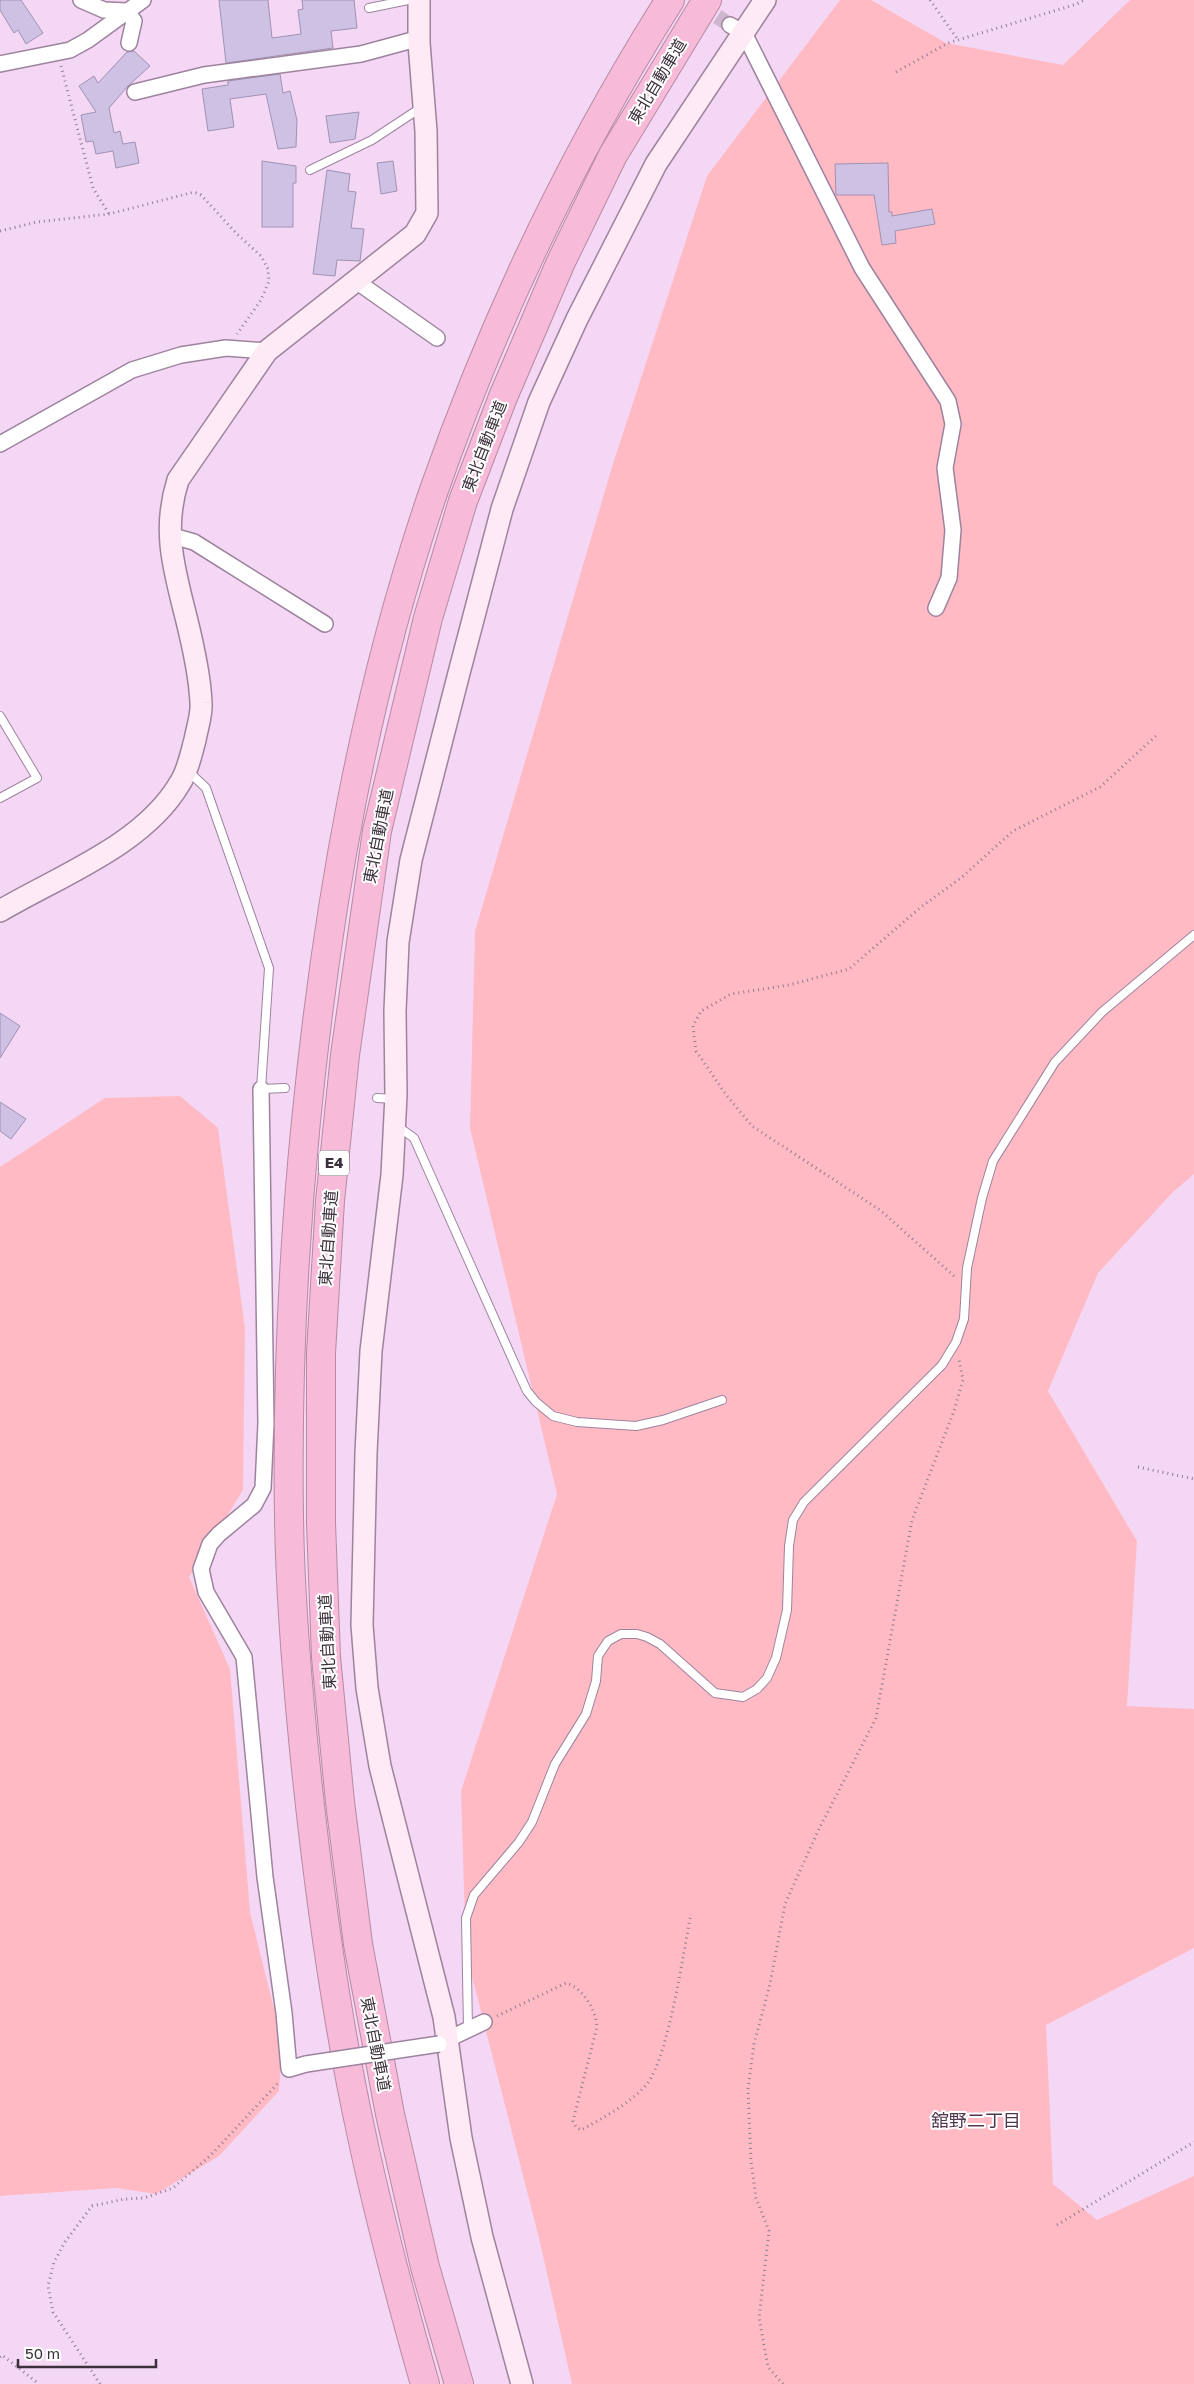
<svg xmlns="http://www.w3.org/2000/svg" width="1194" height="2384" font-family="'Golos Text','Noto Sans JP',sans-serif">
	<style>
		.green { fill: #ffbac4 }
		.building { fill: #cfc1e3; stroke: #a092b3 }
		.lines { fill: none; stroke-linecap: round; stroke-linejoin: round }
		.street-tunnel { stroke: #cfb6cf; stroke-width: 15; stroke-dasharray: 15 8; stroke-linecap: butt }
		.lane-casing { stroke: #9e839e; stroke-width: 10 }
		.street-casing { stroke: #9e839e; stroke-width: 18 }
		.secondary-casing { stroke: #9e839e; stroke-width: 24 }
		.highway-casing { stroke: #b68aa2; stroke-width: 30 }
		.path { stroke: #927e92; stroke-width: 3; stroke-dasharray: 1 4; stroke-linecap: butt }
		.lane { stroke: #fff; stroke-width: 8 }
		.street { stroke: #fff; stroke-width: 15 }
		.secondary { stroke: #fdeaf4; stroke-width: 21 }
		.highway { stroke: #f8bad9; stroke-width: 28 }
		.street-bridge-casing { stroke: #9e839e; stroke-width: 18; stroke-linecap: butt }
		.street-bridge { stroke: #fff; stroke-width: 15 }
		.labels { text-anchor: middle; stroke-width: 4; stroke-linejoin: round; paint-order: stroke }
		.shield { fill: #fff; stroke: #766e76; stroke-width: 1 }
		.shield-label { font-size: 15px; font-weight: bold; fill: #3b303b }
		.street-label { font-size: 16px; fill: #3b303b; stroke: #fff }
		.neighbourhood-label { font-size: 18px; fill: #503950; stroke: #fff }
	</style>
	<rect width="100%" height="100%" fill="#f4d7f4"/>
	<!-- green -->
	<g class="green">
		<path d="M840,0H871L946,43L1063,65L1130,0H1194V1174L1173,1192L1098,1273L1048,1391L1137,1541L1127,1706L1194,1709V1948L1046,2025L1053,2184L1097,2220L1194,2176V2384H572L539,2238L466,1953L461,1791L557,1494L470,1128L475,931L612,467L707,176Z"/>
		<path d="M180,1096L218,1128L245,1329L243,1490L189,1577L230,1669L250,1912L282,2041L279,2091L219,2156L156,2194L116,2188L0,2196V1167L105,1098Z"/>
	</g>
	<!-- building -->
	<g class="building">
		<path d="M0,0H21L43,33L26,44L18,30L14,33L0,10Z"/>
		<path d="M219,0H268L272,38L301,34L298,10L303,9L302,0H354L357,28L331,31L333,48L226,63Z"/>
		<path d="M134,51L150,66L128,86L109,108L114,133L120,131L123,144L135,142L139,163L116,168L113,151L96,154L93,141L86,142L81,115L96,112L79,86L94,76L98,83L127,52Z"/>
		<path d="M280,74L283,93L290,91L297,120L296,147L278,149L266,94L230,99L234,127L208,131L202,89L228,85V81Z"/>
		<path d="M359,112L355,139L330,143L326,116Z"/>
		<path d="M262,161L296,166V183H293V227H262Z"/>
		<path d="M393,161L397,191L381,194L377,163Z"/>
		<path d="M888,163L889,212H892V216L932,209L935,224L895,231L896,243L882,245L874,195H836L835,164Z"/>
		<path d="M327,170L350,174L348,191L356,192L351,228L364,229L360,261L337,260L335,276L313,274Z"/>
		<path d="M0,1013L20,1026L0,1058Z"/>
		<path d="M0,1102L26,1119L11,1139L0,1131Z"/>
	</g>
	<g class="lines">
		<!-- street-tunnel -->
		<path class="street-tunnel" d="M698,4L730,25"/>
		<!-- lane casing -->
		<g class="lane-casing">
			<g id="lane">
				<path d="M369,8L408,0"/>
				<path d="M310,170L372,140L422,107"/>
				<path d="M0,716L37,778L0,798"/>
				<path d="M188,771L206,788L269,968L261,1089L285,1088"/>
				<path d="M377,1098L395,1099"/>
				<path d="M397,1126L414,1138L516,1367L527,1391L536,1402L553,1416L577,1422L636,1426L663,1420L722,1400"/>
				<path d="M468,2029L466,1918L474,1895L519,1842L532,1822L555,1764L586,1714L596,1681L598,1656L608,1641L621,1634H637L647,1637L660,1644L715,1693L743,1697L757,1689L767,1678L776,1658L787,1610L789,1546L793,1520L804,1502L942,1365L956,1342L964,1319L967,1268L982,1198L993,1161L1055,1062L1102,1012L1194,935"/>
			</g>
		</g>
		<!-- street casing -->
		<g class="street-casing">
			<g id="street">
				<path d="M81,0L104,10L127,11L134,21L129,43"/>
				<path d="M730,25L744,33L862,268L948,401L953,424L945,468L953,530L949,578L936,608"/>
				<path d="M0,64L70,50L88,40L143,0"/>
				<path d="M135,92L204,75L361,54L420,38"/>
				<path d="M356,281L437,338"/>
				<path d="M0,444L132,370L181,355L226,348L267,351"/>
				<path d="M169,535L194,542L325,624"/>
				<path d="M261,1089L266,1423L263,1488L254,1505L219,1534L210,1544L201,1569L206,1592L244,1657L265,1877L284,2013L289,2069L306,2064"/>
				<path d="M440,2043L484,2022"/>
			</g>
		</g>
		<!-- secondary casing -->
		<g class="secondary-casing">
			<g id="secondary">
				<path d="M0,911C59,876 144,845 180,783C188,771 191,754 195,740C197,728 202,715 201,703C200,675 193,645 186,617C174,569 162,530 178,480L267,351L415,234L427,213L426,131L419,43V0"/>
				<path d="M522,2384L482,2237L461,2138L444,2017L380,1766L367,1688L362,1625L366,1453L371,1351L392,1175L396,1095L395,1011L398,942L411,860L459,673L502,509L539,402L577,319L656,164L765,0"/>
			</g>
		</g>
		<!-- highway casing -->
		<g class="highway-casing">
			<g id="highway">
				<path d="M425,2384C401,2300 379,2217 361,2132C333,2003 316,1871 303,1739C296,1666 290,1591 289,1517C287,1385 293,1252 306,1121C327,908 364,693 434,490C494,319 573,153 670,0"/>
				<path d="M459,2384L425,2267L390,2114L358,1944L340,1802L326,1657L321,1523V1353L330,1201L345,1055L377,831L428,618L463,501L503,397L560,264L613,155L707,0"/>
			</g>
		</g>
		<!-- path -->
		<g class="path">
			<path d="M930,0L958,40"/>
			<path d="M61,66L93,188L109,214"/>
			<path d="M896,72L948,43L1077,4L1084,0"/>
			<path d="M0,231L37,222L109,214L194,192L201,195L237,234L261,256L268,269L269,281L261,300L237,334"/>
			<path d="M954,1276L880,1210L752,1126L727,1096L696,1051L693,1026L701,1011L731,994L789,985L849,969L921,907L961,878L1013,831L1100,787L1157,735"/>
			<path d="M1138,1467L1194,1479"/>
			<path d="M497,2016L566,1983C583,1988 596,2010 597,2027L573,2121L576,2127L581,2130C603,2118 631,2103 647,2084C669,2055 683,1953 691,1914"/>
			<path d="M1057,2225L1194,2142"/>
			<path d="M0,2357L2,2355L39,2384"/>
			<path d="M100,2384L53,2312L48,2286L54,2262L65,2242L92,2206L125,2199L144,2198L173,2188L210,2156L279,2082"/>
			<path d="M783,2384L768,2367L759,2318L769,2231L756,2198L751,2161L748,2089L754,2044L770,1984L785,1904L818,1831L876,1718L912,1520L954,1411L963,1380L959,1360"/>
		</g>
		<!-- lane -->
		<use href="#lane" class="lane"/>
		<!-- street -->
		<use href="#street" class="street"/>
		<!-- secondary -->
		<use href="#secondary" class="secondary"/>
		<!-- highway -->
		<use href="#highway" class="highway"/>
		<!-- street-bridge casing -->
		<g class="street-bridge-casing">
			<path id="street-bridge" d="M306,2064L439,2044"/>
		</g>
		<!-- street-bridge -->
		<use href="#street-bridge" class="street-bridge"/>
	</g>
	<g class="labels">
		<!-- shield labels -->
		<rect class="shield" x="319" y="1150.5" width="30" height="25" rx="4"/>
		<g class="shield-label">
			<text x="334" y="1168">E4</text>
		</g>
		<!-- street labels -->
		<g class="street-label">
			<text transform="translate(657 81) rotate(-59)" y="6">東北自動車道</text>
			<text transform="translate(484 446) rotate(-69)" y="6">東北自動車道</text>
			<text transform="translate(378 836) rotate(-79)" y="6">東北自動車道</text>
			<text transform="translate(328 1238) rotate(-86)" y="6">東北自動車道</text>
			<text transform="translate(327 1642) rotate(-93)" y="6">東北自動車道</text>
			<text transform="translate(376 2044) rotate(79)" y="6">東北自動車道</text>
		</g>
		<!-- neighbourhood labels -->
		<g class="neighbourhood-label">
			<text x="976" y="2127">舘野二丁目</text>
		</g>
	</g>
	<!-- scale -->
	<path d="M18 2359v8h138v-8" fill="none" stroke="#3b303b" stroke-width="2.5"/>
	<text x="25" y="2359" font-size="15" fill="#3b303b" stroke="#ffffff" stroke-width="4" paint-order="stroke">50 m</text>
</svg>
